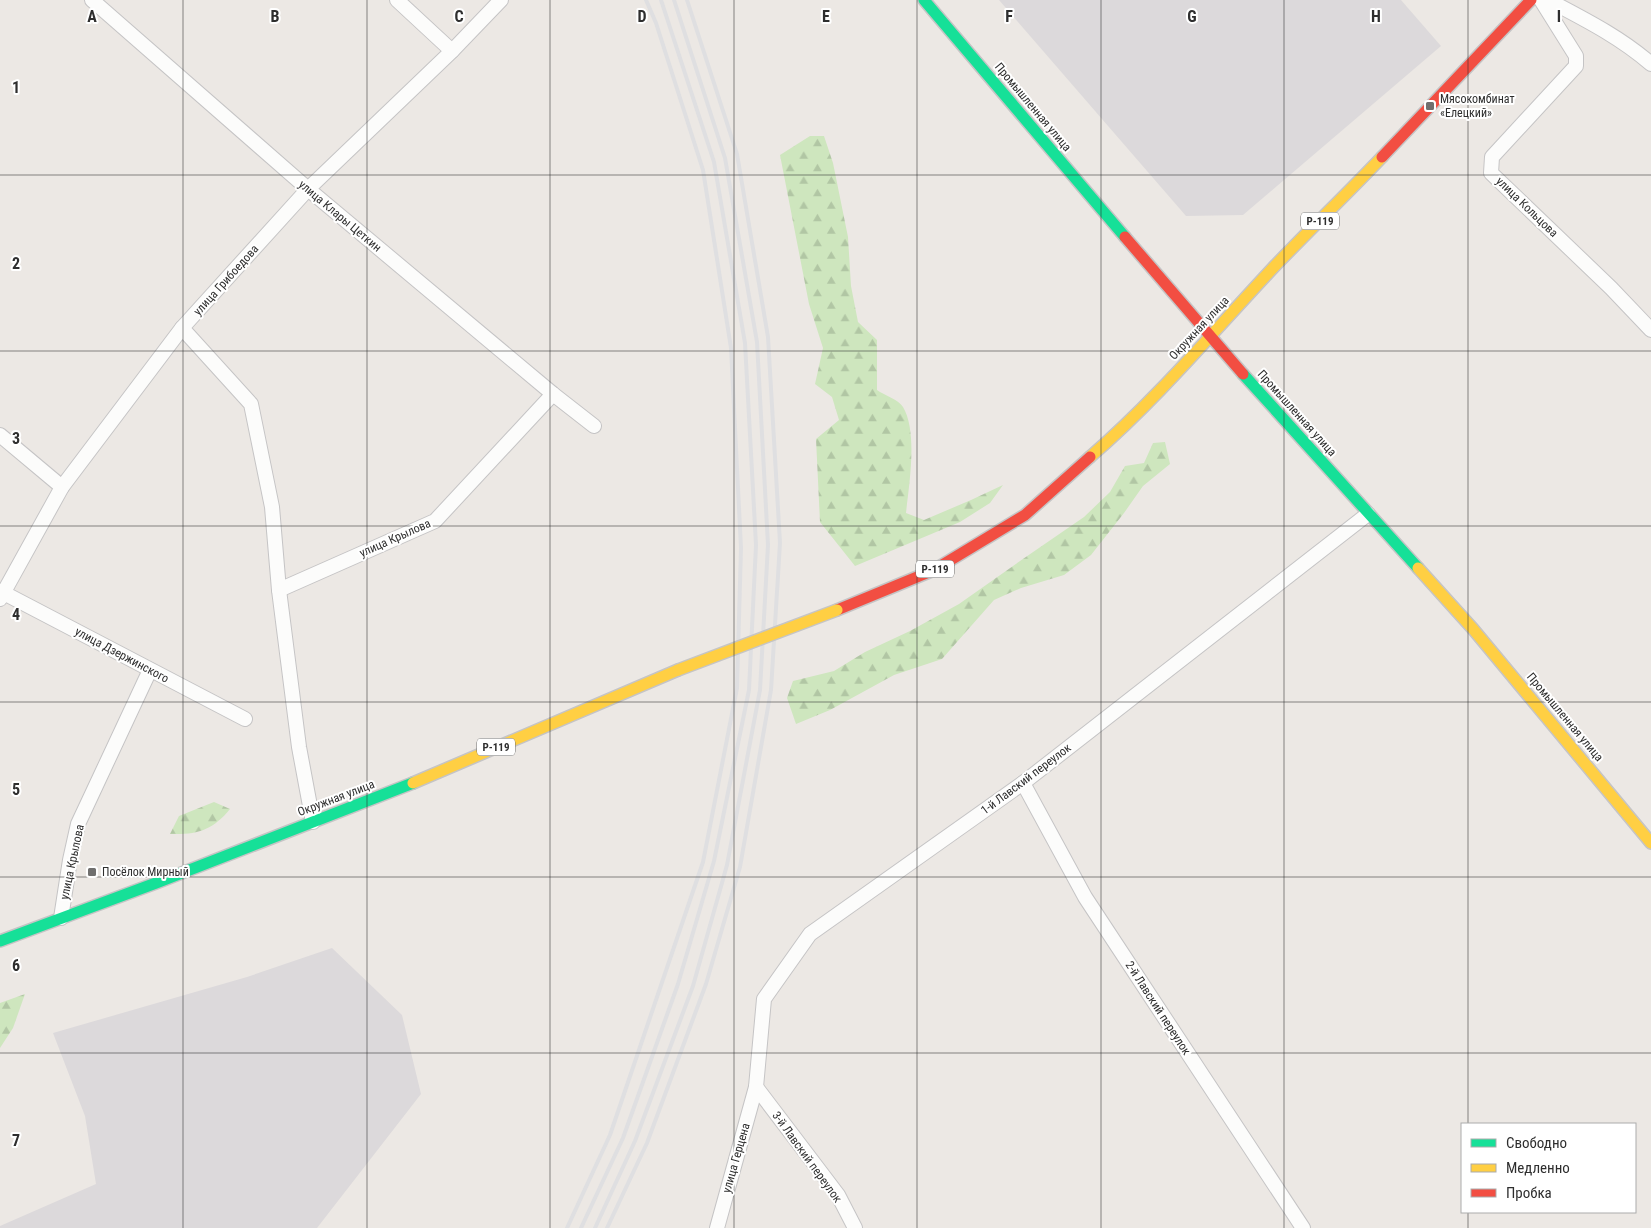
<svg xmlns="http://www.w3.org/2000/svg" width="1651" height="1228" font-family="'Roboto Condensed',sans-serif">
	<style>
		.industrial { fill: #dcd9db }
		.forest { fill: url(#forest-firs) }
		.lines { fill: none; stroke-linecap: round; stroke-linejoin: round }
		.street-casing { stroke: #c5c4c5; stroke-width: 16 }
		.fast-casing { stroke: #c5c4c5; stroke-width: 14 }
		.slow-casing { stroke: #c5c4c5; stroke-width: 14 }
		.jam-casing { stroke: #c5c4c5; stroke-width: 14 }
		.street { stroke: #fcfcfb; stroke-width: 14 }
		.fast { stroke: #16e098; stroke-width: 11 }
		.slow { stroke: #ffcf43; stroke-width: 11 }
		.jam { stroke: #f24e42; stroke-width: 11 }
		.rail { stroke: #dfdfe1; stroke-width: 4 }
		.slow-bridge-casing { stroke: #c6c5c4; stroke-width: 14; stroke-linecap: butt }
		.slow-bridge { stroke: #ffcf43; stroke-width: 11 }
		.grid { fill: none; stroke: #2e2e2e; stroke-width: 1; stroke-opacity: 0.55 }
		.poi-dot { fill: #706f6e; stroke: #fff; stroke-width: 2 }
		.labels { text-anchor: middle; stroke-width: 4; stroke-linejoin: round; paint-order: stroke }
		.shield { fill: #fff; stroke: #6d6d6d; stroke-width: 1 }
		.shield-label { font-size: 11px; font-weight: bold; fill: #2e2e2e }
		.poi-label { font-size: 12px; fill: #2e2e2e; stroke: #fff; text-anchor: start }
		.street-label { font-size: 12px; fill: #2e2e2e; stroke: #fff }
		.grid-label { font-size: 16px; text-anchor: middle; font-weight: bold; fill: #2e2e2e; stroke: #fff; stroke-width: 4; stroke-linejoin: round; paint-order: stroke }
	</style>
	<defs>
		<pattern id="forest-firs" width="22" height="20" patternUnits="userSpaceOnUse" patternTransform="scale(1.25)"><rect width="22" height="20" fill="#cee6be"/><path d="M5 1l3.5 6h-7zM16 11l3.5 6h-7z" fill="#b1c6a4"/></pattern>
	</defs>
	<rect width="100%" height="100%" fill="#ece8e4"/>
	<!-- industrial -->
	<g class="industrial">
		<path d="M999,0H1401L1441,46L1243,215L1186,216Z"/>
		<path d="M332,948L402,1015L421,1094L317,1228H0V1226L96,1184L85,1116L53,1033L247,977Z"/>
	</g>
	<!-- forest -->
	<g class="forest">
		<path d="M810,136H824L833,163L848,237L851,286L858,322L877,340V390C884,395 899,400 903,407C918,432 909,485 906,513L924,520L971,500L1003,485L990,503L960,522L855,566L820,522L816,439L839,420L832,397L815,384L823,348L809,304L780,155Z"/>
		<path d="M1165,442L1170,464L1143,486L1124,513L1091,555L1064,575L1021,588L994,600L942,659L894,675L830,710L796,724L787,698L793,681L834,671L865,652L910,631L959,604L1020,561L1084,517L1110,492L1125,466L1144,463L1153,443Z"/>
		<path d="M214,802L230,809C213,830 197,835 170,834L179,816Z"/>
		<path d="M25,994L13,1028L0,1048V1003Z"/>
	</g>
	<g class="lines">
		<!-- street casing -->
		<g class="street-casing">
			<g id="street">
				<path d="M92,0L308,189L553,394L594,426"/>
				<path d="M397,0L452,51"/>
				<path d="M1541,0L1576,56V66L1492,157L1491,173L1611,288L1651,330"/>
				<path d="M1548,0C1584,19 1620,37 1651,64"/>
				<path d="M182,328L251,404L272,507L279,590L299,747L313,822"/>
				<path d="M0,435L62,487"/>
				<path d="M279,590L435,521L553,394"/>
				<path d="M0,591L245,719"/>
				<path d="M0,599L62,487L182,328L308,189L452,51L501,0"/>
				<path d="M1023,783L1085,897L1303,1228"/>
				<path d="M61,918L70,860L78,824L150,670"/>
				<path d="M756,1087L838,1195L855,1228"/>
				<path d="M717,1228L756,1087L764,999L810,934L1023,783L1368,514"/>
			</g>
		</g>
		<!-- fast casing -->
		<g class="fast-casing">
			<g id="fast">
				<path d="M924,0L1125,237"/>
				<path d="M1243,374L1418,568"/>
				<path d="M0,941L156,883L413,783"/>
			</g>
		</g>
		<!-- slow casing -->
		<g class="slow-casing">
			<g id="slow">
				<path d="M1090,457C1156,400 1213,332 1272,269C1308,231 1346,195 1382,157"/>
				<path d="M1418,568L1473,629L1651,843"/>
				<path d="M413,783L678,670"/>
			</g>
		</g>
		<!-- jam casing -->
		<g class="jam-casing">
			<g id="jam">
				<path d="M1382,157L1531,0"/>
				<path d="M1125,237L1243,374"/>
				<path d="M837,610L934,570L1025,515L1090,457"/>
			</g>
		</g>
		<!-- street -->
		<use href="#street" class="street"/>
		<!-- fast -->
		<use href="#fast" class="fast"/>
		<!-- slow -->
		<use href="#slow" class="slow"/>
		<!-- jam -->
		<use href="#jam" class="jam"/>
		<!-- rail -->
		<g class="rail">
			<path d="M567,1228L610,1135L703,862L737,688L741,548L731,348L703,170L656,23L646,0"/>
			<path d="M581,1228L623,1138L678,984L714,861L749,690L756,545L745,343L714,162L661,0"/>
			<path d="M595,1228L635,1141L693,986L727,865L760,690L768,545L757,342L725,158L674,0"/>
			<path d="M607,1228L647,1143L706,984L740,867L771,690L780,543L768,337L737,154L687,0"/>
		</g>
		<!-- slow-bridge casing -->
		<g class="slow-bridge-casing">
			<path id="slow-bridge" d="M678,670L837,610"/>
		</g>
		<!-- slow-bridge -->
		<use href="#slow-bridge" class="slow-bridge"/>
	</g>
	<!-- grid -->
	<path class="grid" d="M183,0V1228M367,0V1228M550,0V1228M734,0V1228M917,0V1228M1101,0V1228M1284,0V1228M1468,0V1124M0,175H1651M0,351H1651M0,526H1651M0,702H1651M0,877H1651M0,1053H1651M1468,1212V1228"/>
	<!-- markers -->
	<g class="poi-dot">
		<rect x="1425" y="101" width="10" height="10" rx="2.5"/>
		<rect x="87" y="867" width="10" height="10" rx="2.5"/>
	</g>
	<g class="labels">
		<!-- shield labels -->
		<g class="shield">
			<rect x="1301" y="212.5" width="38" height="17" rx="4"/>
			<rect x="916" y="560.5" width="38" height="17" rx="4"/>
			<rect x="477" y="738.5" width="38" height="17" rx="4"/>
		</g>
		<g class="shield-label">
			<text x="1320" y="225">Р-119</text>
			<text x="935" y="573">Р-119</text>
			<text x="496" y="751">Р-119</text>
		</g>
		<!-- poi labels -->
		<g class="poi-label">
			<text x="1440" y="103">Мясокомбинат<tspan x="1440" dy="14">«Елецкий»</tspan></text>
			<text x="102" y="876">Посёлок Мирный</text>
		</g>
		<!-- street labels -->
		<g class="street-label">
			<text transform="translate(1033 107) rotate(50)" y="4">Промышленная улица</text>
			<text transform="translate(1527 207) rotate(44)" y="4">улица Кольцова</text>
			<text transform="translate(340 216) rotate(40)" y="4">улица Клары Цеткин</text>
			<text transform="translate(226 280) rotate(-48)" y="4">улица Грибоедова</text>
			<text transform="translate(1199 328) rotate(-47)" y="4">Окружная улица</text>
			<text transform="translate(1297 413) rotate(48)" y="4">Промышленная улица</text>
			<text transform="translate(395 538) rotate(-24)" y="4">улица Крылова</text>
			<text transform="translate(122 655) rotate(28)" y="4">улица Дзержинского</text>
			<text transform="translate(1565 717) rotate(50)" y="4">Промышленная улица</text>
			<text transform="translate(1026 779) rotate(-37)" y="4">1-й Лавский переулок</text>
			<text transform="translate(336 798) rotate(-21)" y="4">Окружная улица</text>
			<text transform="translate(72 862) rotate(-78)" y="4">улица Крылова</text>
			<text transform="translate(1158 1008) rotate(57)" y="4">2-й Лавский переулок</text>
			<text transform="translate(807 1157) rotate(54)" y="4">3-й Лавский переулок</text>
			<text transform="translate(736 1158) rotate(-74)" y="4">улица Герцена</text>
		</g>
	</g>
	<g class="grid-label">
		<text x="92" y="22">A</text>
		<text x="275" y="22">B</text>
		<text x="459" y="22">C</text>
		<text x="642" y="22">D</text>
		<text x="826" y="22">E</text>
		<text x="1009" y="22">F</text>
		<text x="1192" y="22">G</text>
		<text x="1376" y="22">H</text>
		<text x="1559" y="22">I</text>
		<text x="16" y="93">1</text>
		<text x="16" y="269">2</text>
		<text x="16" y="444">3</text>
		<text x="16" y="620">4</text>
		<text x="16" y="795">5</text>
		<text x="16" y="971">6</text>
		<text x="16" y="1146">7</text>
	</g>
	<!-- legend -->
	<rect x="1461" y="1123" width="175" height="90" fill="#ffffff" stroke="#ababab"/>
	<rect x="1471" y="1139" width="25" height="8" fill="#16e098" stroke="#ababab"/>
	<text x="1506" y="1148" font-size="15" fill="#2e2e2e">Свободно</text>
	<rect x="1471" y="1164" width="25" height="8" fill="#ffcf43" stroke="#ababab"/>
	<text x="1506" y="1173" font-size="15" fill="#2e2e2e">Медленно</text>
	<rect x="1471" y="1189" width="25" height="8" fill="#f24e42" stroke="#ababab"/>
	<text x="1506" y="1198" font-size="15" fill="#2e2e2e">Пробка</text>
</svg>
